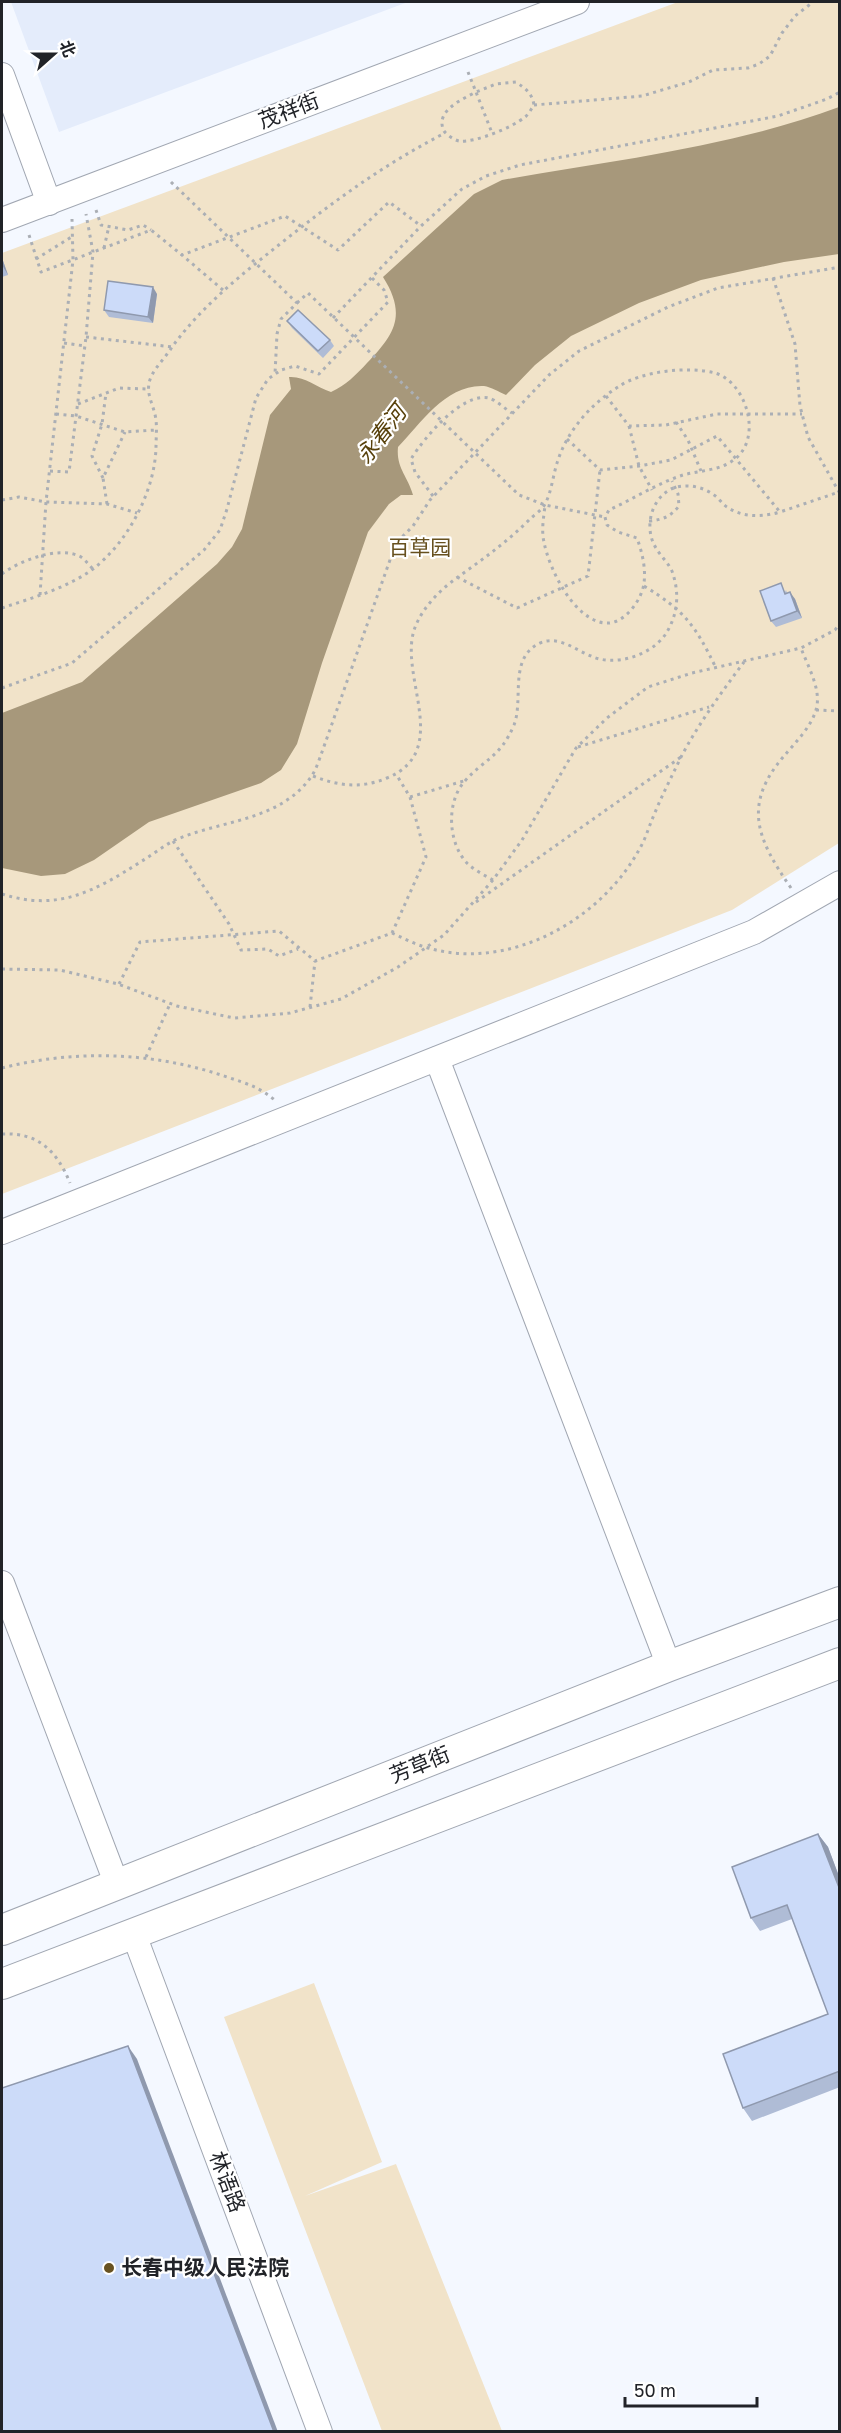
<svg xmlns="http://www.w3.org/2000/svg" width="841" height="2433" font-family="'Golos Text','Noto Sans SC',sans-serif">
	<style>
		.built { fill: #e4ecfb }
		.green { fill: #f1e3c9 }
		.water { fill: #a7987b }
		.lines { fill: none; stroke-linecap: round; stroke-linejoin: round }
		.minor-casing { stroke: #a1a7b2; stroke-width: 26 }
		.major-casing { stroke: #a1a7b2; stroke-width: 32 }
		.path { stroke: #abafb5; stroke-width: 3; stroke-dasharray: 3 4.5; stroke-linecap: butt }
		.minor { stroke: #fff; stroke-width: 24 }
		.major { stroke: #fff; stroke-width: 30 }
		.path-bridge { stroke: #abafb5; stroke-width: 3; stroke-dasharray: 3 4.5; stroke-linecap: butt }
		.wall { fill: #afbcd6 }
		.shaded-wall { fill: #8f99ae }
		.building { fill: #ccdbf9; stroke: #8f99ae; stroke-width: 1.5 }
		.poi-dot { fill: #685222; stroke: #fff; stroke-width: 2 }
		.labels { text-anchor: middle; stroke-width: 4.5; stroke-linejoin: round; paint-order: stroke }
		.street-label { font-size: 21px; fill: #212328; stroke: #fff }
		.park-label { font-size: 21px; fill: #67501e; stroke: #fff }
		.poi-label { font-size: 21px; font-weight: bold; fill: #212328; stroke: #fff; text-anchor: start }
		.water-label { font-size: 22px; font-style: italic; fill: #58410b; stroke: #fff }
	</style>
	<rect width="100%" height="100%" fill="#f4f8ff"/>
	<!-- built -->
	<path class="built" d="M11,2H408L59,132Z"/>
	<!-- green -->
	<g class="green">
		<path d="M678,2H839V843L732,910L2,1194V253Z"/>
		<path d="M314,1983L382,2162L305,2196L396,2164L502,2431H382L224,2017Z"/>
	</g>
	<!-- water -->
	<path class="water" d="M839,107V254L784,262L701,280L639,303L571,336L535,365L506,395C499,392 491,387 484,386C446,384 421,423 398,447C396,468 407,475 413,495H401L389,504L368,532L322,663L297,744L281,770L261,783L149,822L94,860L65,874L41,876L2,868V713L82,682L217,564L232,547L242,529L270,415L291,389L289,377C305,376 316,387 331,392C346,385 356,375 367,363C395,334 407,315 383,277L474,194L502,180C614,160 732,147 839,107Z"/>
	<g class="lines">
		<!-- minor casing -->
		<g class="minor-casing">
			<g id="minor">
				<path d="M2,75L49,203"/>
				<path d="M2,220L577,2"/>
				<path d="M437,1059L669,1666"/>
				<path d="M2,1232L754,932L840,883"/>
				<path d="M2,1583L117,1885"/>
				<path d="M133,1932L320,2432"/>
			</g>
		</g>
		<!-- major casing -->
		<g class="major-casing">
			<g id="major">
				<path d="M2,1930L669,1666L840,1602"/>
				<path d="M2,1984L840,1663"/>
			</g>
		</g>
		<!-- path -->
		<g class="path">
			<path d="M468,72L476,92L496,84L516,82C526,89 532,93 534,105C531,109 529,114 525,117C513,127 475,143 459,141C454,140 447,135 444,131C434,111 463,99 476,92L492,133"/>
			<path d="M534,105L642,96L689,82L713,70L748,68L759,64L770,56L782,33L795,16L813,2"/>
			<path d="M171,182L297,303L281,319L277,334L275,374"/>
			<path d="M96,210L101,225L128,230L143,225L151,230"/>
			<path d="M29,235L41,272L151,230L182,255"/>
			<path d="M104,248L109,226"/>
			<path d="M36,259L73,236"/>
			<path d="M773,278L795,344L800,406L808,437L839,492"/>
			<path d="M223,290L182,255L285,216L338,250L389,202L421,226"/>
			<path d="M297,303L308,293L519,495L545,505L605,517"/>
			<path d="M333,318L421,226L462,189L486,176L520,165L778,116L827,99L840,92"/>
			<path d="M86,337L173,347"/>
			<path d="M64,343L85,346"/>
			<path d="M606,396L629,426L666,425L717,414H802"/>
			<path d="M78,404L119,388L147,389"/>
			<path d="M56,414L76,416L125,432L156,430"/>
			<path d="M676,422L688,440L701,471"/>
			<path d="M629,426L639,466L652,490"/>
			<path d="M567,439L600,470L639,466L671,460L717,436L780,512L839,492"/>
			<path d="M50,471L69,472L86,337L93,252L86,214"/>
			<path d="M103,478L92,456L102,424L106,393"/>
			<path d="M433,496L415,472L411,459C424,438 462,392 489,398C496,400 505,409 512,413"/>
			<path d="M2,500L19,497L46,502L107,504L137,513"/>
			<path d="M107,504L103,478L125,432"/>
			<path d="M649,521C663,520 671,516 679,506L678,494L672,481"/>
			<path d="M2,574C19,561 57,546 79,556C84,558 88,564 93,569"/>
			<path d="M457,577L517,608L588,576L600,470"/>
			<path d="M644,586C685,611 695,625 716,668"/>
			<path d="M40,595L46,502L73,260L72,219"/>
			<path d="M2,608C32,598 67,588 93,569C128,542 155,491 156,447C156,439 157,429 156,420C154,404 144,393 151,377C156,366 166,357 172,347C202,306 241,275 280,244C334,201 383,165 445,133"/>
			<path d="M2,688L72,663L204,550L220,530L227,509L256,398L268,379L281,370L295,366L319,374L388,302L384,290L372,278"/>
			<path d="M816,710L840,711"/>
			<path d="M578,747L709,707"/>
			<path d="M313,776C339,786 361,789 387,778C455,750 395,672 416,625C424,606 441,589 458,577C483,559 507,542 529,520C534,515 542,510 545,504C552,491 553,474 558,460C568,430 591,404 618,387C641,371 688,366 715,373C746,382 763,437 735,459C720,471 701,470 683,475C658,483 633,499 609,510L605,517L607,525L618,532L637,538C642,552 646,568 644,583C642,600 624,625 605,623C574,620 549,569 544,542C541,530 544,516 545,505"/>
			<path d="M410,797L467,780"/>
			<path d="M173,841L229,924L241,950L268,949L279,956L298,949"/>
			<path d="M791,888C757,839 742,805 784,756C795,743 811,727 816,710C822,690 808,667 801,648"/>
			<path d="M2,894C58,912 95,891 142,861C152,855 162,847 173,841C219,820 279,822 311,777C316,770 319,760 322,752L396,543L413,526L430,500L549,375L579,351L668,307L718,288L840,267"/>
			<path d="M476,902L681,757"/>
			<path d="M392,933C403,938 414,944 425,947C507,973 601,921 640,848C646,838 649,826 654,815C662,795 672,776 681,757C699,723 721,693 744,662"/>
			<path d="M2,969L60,970L118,984L177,1006L234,1018L290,1013L341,999L398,967L444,935L493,880L522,840L576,748L607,718L648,687L692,673L801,648L835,630L840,623"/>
			<path d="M119,984L140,942L279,931L315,961L392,933L426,857L410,797L396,774"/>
			<path d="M310,1007L315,961"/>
			<path d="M146,1057L170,1004"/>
			<path d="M2,1068C76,1049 155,1052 227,1077C248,1084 259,1087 276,1101"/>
			<path d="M2,1134C38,1132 57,1151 70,1183"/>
		</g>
		<!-- minor -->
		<use href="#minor" class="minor"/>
		<!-- major -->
		<use href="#major" class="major"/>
		<!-- path-bridge -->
		<path class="path-bridge" d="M493,880C484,875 474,870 467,863C448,843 446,803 464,782C484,759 500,758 514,725C524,699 508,658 540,643C559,635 575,650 591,656C614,667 650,656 665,635C677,617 680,596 673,574C670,564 661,557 656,548C644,529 650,500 671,489C685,483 702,486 714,495C719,498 722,504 727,507C743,518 763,517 780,512"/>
	</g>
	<!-- wall -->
	<g class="wall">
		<path d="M2,258L8,275L2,277Z"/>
		<path d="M157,294L153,323L109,317L104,310Z"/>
		<path d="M287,321L330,340L334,346L323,358L292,328Z"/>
		<path d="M786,590L787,593L795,599L802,618L776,627L771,621Z"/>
		<path d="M818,1834L828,1847L840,1879V2087L752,2121L743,2108L828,2014L792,1919L760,1931L751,1918Z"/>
	</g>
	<!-- shaded-wall -->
	<g class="shaded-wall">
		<path d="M2,258L8,275L2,265Z"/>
		<path d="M153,287L157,294L153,323L148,317Z"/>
		<path d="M790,592L795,599L802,618L797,611Z"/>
		<path d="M818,1834L828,1847L840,1879V1890Z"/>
		<path d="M128,2046L137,2059L278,2432H274Z"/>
	</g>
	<!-- building -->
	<g class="building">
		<path d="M108,281L153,287L148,317L104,310Z"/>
		<path d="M298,310L330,340L318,351L287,321Z"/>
		<path d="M781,583L785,594L790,592L797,611L771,621L760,591Z"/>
		<path d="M818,1834L840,1890V2071L743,2108L723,2054L828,2014L787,1905L751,1918L732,1867Z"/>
		<path d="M128,2046L274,2432H2V2088Z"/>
	</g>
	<!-- markers -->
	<circle class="poi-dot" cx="109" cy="2268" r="6"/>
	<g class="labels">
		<!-- street labels -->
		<g class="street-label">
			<text transform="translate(289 111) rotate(-21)" y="7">茂祥街</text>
			<text transform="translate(420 1765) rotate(-22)" y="7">芳草街</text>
			<text transform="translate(227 2182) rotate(69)" y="7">林语路</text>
		</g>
		<!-- park labels -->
		<g class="park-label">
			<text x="420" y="555">百草园</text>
		</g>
		<!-- poi labels -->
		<g class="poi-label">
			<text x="121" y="2275">长春中级人民法院</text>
		</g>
		<!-- water labels -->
		<g class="water-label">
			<text transform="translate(381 434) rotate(-53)" y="8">永春河</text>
		</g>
	</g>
	<!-- border -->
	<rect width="841" height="2433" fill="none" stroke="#212328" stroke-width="6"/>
	<!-- north arrow -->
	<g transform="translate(54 54) rotate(69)" stroke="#ffffff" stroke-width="4.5" paint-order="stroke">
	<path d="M0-4.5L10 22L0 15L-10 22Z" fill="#212328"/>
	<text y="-9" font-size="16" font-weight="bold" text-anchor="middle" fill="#212328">北</text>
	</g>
	<!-- scale -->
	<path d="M625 2397v9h132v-9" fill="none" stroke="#212328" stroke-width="3"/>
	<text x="634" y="2397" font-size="18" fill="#212328" stroke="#ffffff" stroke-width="4.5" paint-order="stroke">50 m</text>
</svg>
